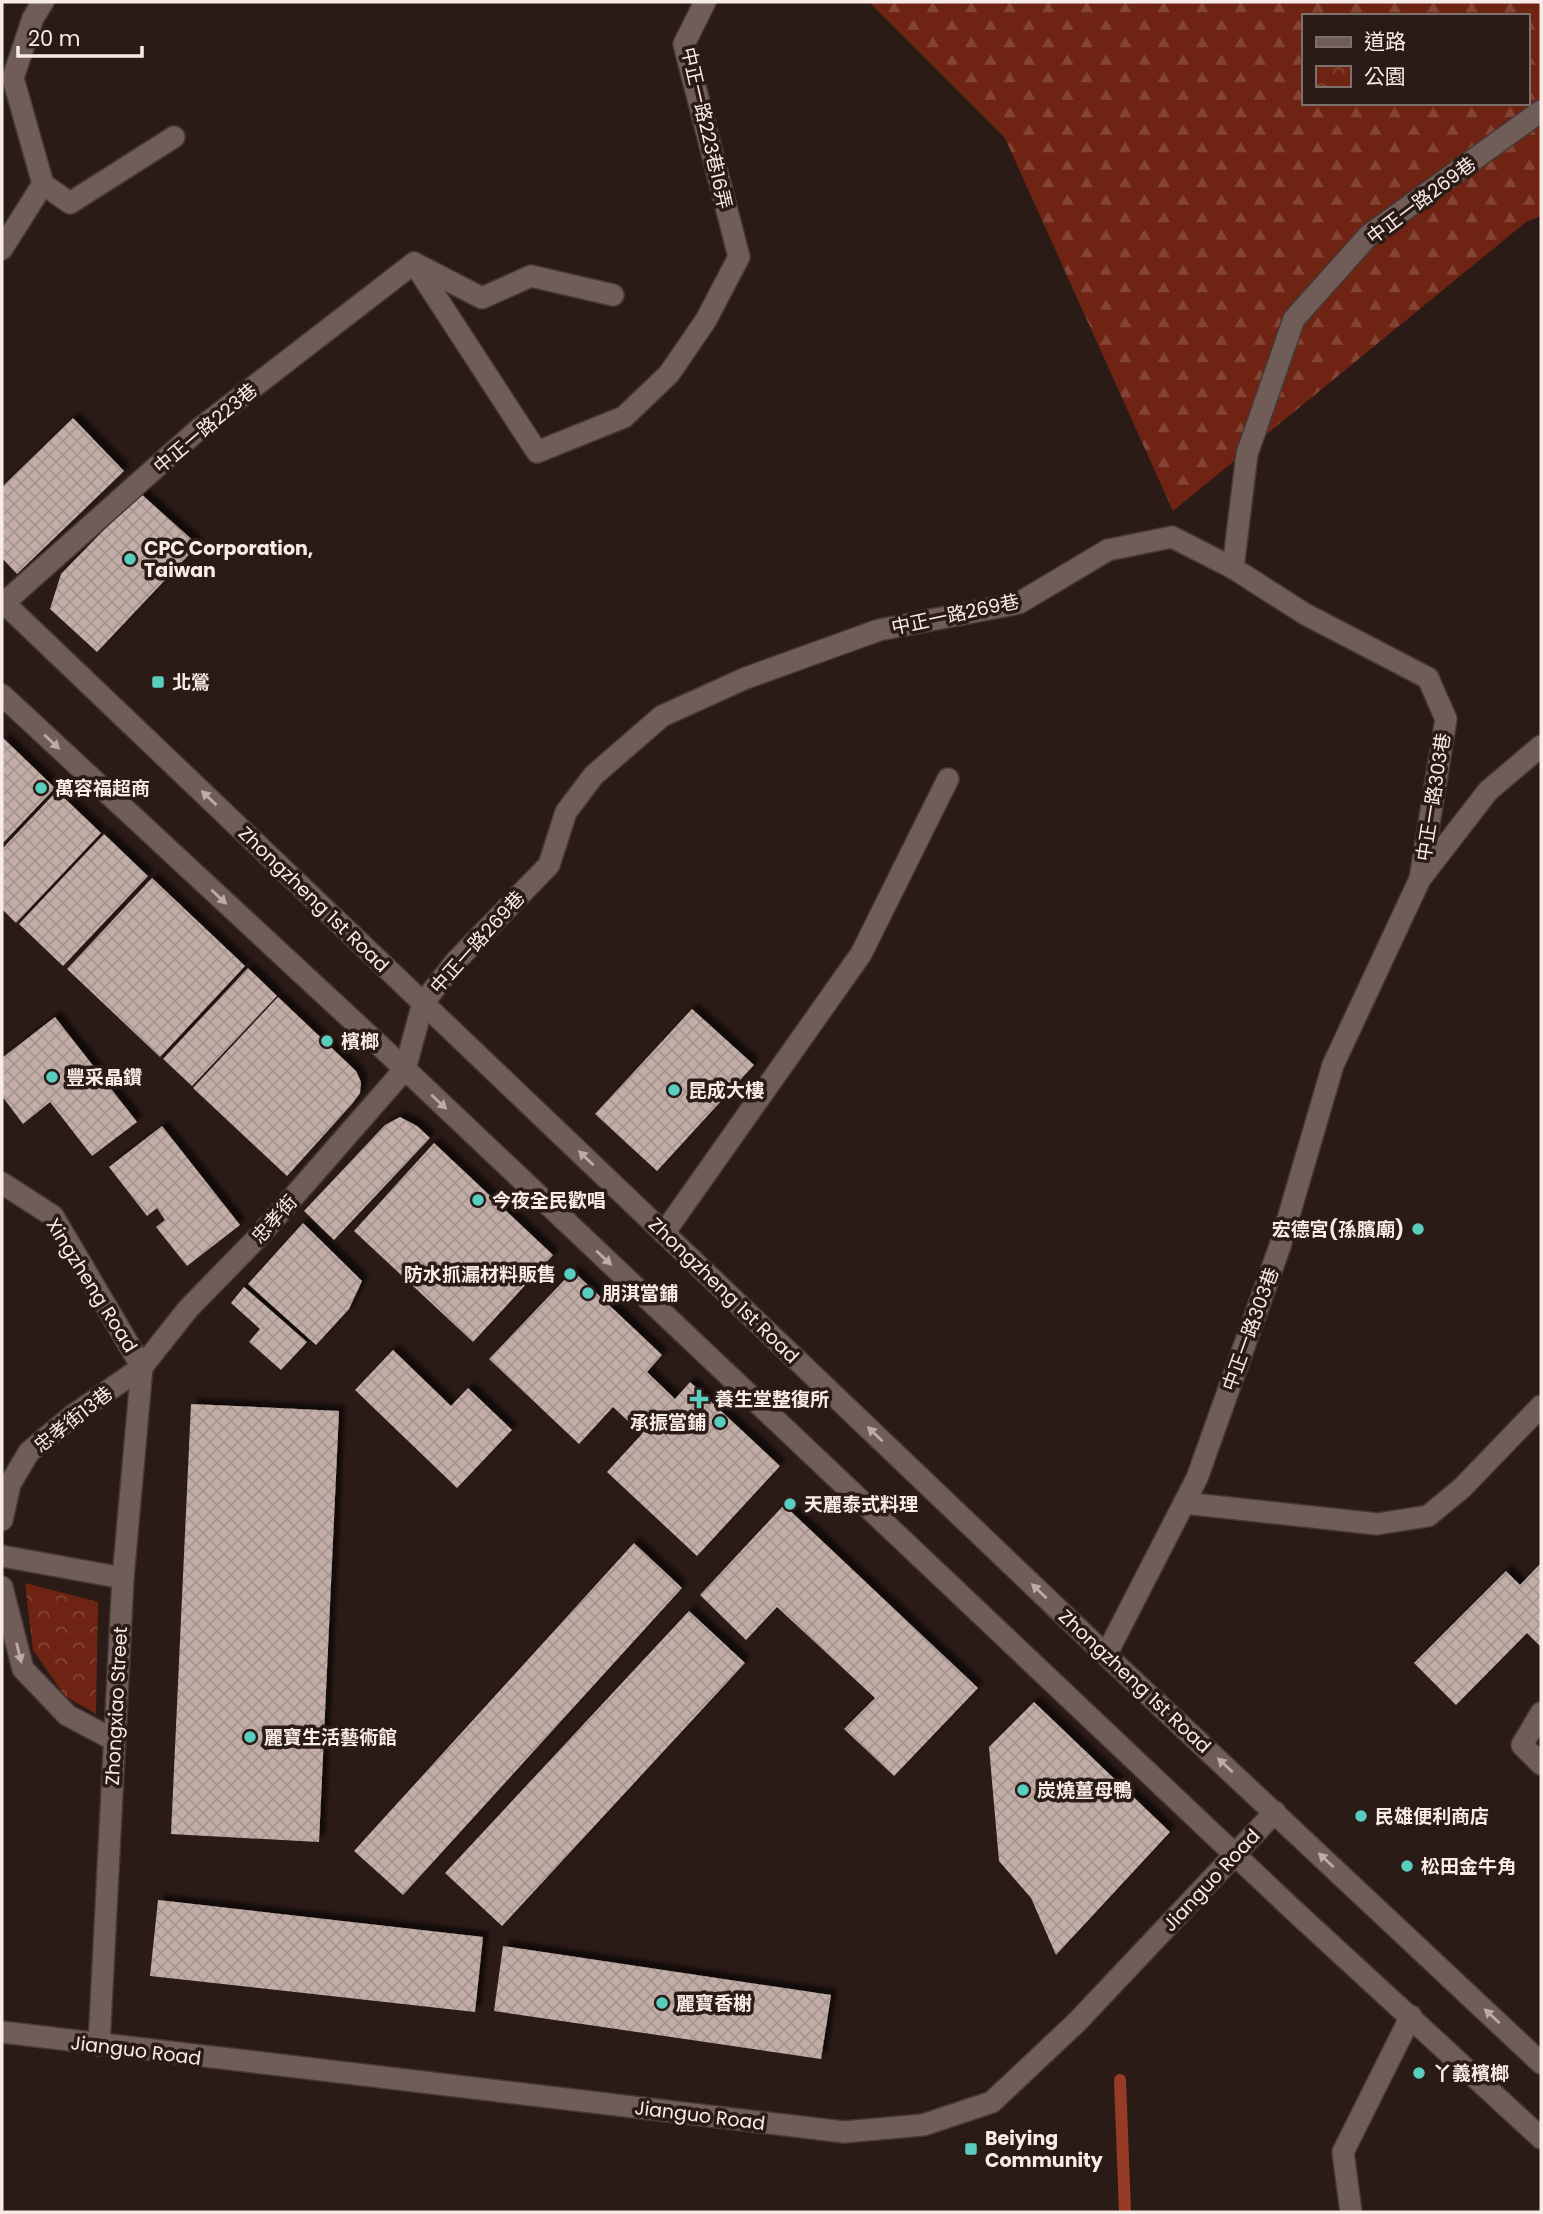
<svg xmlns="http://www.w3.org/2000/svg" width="1543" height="2214" font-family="Poppins,'Noto Sans TC',sans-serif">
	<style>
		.forest { fill: url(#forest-firs); fill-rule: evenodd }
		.park { fill: url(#park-crowns) }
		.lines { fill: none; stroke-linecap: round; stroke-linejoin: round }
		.stream { stroke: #963b26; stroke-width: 12 }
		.building { fill: url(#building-cross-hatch); filter: url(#shadow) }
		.lane-casing { stroke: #453836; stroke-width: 24 }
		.street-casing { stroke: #453836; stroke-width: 24 }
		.secondary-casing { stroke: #453836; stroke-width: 24 }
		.lane { stroke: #715d58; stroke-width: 21 }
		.street { stroke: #715d58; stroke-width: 21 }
		.secondary { stroke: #715d58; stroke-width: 21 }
		.oneway { fill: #bbaca8 }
		.poi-dot { fill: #59cebf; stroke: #2b1b17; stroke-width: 2.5 }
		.labels { text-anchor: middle; stroke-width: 7; stroke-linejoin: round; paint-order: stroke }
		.street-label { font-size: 19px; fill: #f8ece9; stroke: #2b1b17 }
		.poi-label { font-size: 19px; font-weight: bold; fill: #f8ece9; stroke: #2b1b17; text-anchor: start }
	</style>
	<defs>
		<pattern id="forest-firs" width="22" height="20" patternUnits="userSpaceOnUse" patternTransform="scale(1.75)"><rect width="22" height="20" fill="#6f2413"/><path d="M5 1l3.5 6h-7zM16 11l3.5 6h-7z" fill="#844435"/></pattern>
		<pattern id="park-crowns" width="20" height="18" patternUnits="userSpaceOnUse" patternTransform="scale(1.75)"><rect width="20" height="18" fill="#6f2413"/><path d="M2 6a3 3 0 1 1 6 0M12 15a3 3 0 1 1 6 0" fill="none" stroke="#844435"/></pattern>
		<pattern id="building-cross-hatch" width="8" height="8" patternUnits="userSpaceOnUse" patternTransform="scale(1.75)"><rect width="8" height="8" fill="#c3ada7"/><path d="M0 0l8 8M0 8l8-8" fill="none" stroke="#a5948f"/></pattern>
		<filter id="shadow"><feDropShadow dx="6" dy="-6" stdDeviation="2" flood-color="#0009"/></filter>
	</defs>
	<rect width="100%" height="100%" fill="#2b1b17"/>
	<!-- forest -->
	<path class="forest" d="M869,2H1541V216L1526,222L1173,511L1005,138ZM1303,16H1527V103H1303Z"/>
	<!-- park -->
	<path class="park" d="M25,1583L98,1602L96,1714L65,1696L33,1650Z"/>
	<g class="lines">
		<!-- stream -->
		<path class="stream" d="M1120,2080L1125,2212"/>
	</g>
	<!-- building -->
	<g class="building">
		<path d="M73,418L124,471L17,574L2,558V487Z"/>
		<path d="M140,493L198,545L97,652L50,609L61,574Z"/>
		<path d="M2,737L55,788L2,844Z"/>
		<path d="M57,791L101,833L16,923L2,909V849Z"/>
		<path d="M104,834L148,876L63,966L19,924Z"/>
		<path d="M152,878L245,966L160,1057L67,969Z"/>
		<path d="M248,968L277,996L192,1086L163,1059Z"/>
		<path d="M278,997L356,1071L361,1082L360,1093L352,1104L287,1176L193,1088Z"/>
		<path d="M692,1009L754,1065L657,1171L595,1114Z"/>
		<path d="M55,1017L137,1122L92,1156L50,1102L23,1124L2,1096V1058Z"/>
		<path d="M400,1117L417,1126L430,1138L334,1240L304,1211L385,1125Z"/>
		<path d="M162,1126L240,1225L187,1266L156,1227L165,1220L157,1208L147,1216L109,1167Z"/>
		<path d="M434,1143L553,1255L473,1342L354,1231Z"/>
		<path d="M303,1223L362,1281L349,1309L316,1345L248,1284Z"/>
		<path d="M573,1271L662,1355L647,1372L675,1399L690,1382L780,1466L697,1556L607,1472L642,1434L613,1407L579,1444L489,1359Z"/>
		<path d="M244,1287L307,1342L281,1370L249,1342L260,1329L231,1303Z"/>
		<path d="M393,1350L451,1406L468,1388L512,1430L457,1488L355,1390Z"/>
		<path d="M191,1404L339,1411L319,1842L171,1834Z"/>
		<path d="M784,1505L978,1688L894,1776L844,1729L875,1698L777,1607L746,1640L700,1595Z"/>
		<path d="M634,1543L682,1588L403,1895L354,1851Z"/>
		<path d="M1541,1563V1647L1527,1633L1456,1705L1414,1663L1506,1571L1520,1585Z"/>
		<path d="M689,1611L745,1663L502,1926L445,1873Z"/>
		<path d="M1034,1702L1170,1832L1056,1955L1031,1898L999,1861L989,1747Z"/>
		<path d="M158,1900L483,1937L475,2012L150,1976Z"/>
		<path d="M503,1946L831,1995L821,2059L494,2011Z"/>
	</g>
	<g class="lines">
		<!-- lane casing -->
		<g class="lane-casing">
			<g id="lane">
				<path d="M43,184L70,203L174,137"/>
				<path d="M2,249L43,184L13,78L33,18L43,2"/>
				<path d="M414,263L537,452L624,417L669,374L706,320L739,257L684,44L705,2"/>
				<path d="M4,603L199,429L414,263L482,298L531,276L613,295"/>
				<path d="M1420,879L1488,791L1541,746"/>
				<path d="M664,1233L861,954L948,779"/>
				<path d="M1184,1503L1377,1524L1428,1516L1462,1488L1541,1406"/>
				<path d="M2,1520L10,1484L29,1452L72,1416L142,1367L188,1309L260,1235L405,1069L423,1003L457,960L549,865L566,812L594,775L662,716L746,678L879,630L1019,603L1108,550L1172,537L1233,568L1305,614L1428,678"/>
				<path d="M2,1587L23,1669L67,1715L114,1740"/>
				<path d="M1541,1713L1522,1745L1541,1764"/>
				<path d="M1351,2212L1343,2152L1411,2016"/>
			</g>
		</g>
		<!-- street casing -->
		<g class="street-casing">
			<g id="street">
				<path d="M1233,568L1247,454L1294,319L1369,235L1541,111"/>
				<path d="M2,1183L53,1216L142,1367L123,1578L99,2045"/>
				<path d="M2,1556L123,1578"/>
				<path d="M1106,1655L1197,1478L1280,1246L1333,1065L1420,879L1446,719L1428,678"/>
			</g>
		</g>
		<!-- secondary casing -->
		<g class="secondary-casing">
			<g id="secondary">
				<path d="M2,601L1106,1655L1541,2063"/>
				<path d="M2,695L405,1069L1287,1904L1541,2138"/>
				<path d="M2,2032L844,2132L923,2125L992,2102L1077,2022L1275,1812"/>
			</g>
		</g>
		<!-- lane -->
		<use href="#lane" class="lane"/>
		<!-- street -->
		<use href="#street" class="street"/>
		<!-- secondary -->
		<use href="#secondary" class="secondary"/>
	</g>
	<!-- one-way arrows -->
	<defs><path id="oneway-solid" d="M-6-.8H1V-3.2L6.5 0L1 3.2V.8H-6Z" transform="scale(1.75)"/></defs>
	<g class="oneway">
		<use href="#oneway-solid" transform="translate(52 742) rotate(43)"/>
		<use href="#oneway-solid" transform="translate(209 798) rotate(-136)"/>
		<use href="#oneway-solid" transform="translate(219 897) rotate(43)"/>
		<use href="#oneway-solid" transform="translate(439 1102) rotate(43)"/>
		<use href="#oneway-solid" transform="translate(586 1158) rotate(-136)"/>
		<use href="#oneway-solid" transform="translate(604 1258) rotate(43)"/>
		<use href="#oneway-solid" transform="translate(875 1434) rotate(-136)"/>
		<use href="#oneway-solid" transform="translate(1039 1591) rotate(-136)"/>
		<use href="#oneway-solid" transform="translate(19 1653) rotate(76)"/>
		<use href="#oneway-solid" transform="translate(1225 1765) rotate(-137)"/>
		<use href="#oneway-solid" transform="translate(1326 1860) rotate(-137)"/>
		<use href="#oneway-solid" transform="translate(1492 2016) rotate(-137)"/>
	</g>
	<!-- markers -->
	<g class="poi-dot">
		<circle cx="130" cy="559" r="7"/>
		<rect x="151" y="675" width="14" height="14" rx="3.5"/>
		<circle cx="41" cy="788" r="7"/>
		<circle cx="327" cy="1041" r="7"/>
		<circle cx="52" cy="1077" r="7"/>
		<circle cx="674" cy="1090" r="7"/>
		<circle cx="478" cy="1200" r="7"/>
		<circle cx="1418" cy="1229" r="7"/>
		<circle cx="570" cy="1274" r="7"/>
		<circle cx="588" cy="1293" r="7"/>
		<path d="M695.5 1388.5h7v7h7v7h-7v7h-7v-7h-7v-7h7z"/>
		<circle cx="720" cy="1422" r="7"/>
		<circle cx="790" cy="1504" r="7"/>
		<circle cx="250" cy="1737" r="7"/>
		<circle cx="1023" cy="1790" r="7"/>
		<circle cx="1361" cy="1816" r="7"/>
		<circle cx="1407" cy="1866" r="7"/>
		<circle cx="662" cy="2003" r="7"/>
		<circle cx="1419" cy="2073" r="7"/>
		<rect x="964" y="2142" width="14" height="14" rx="3.5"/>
	</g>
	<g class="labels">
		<!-- street labels -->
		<g class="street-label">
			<text transform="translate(707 128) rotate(77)" y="7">中正一路223巷16弄</text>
			<text transform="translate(1421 200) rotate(-37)" y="7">中正一路269巷</text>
			<text transform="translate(205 428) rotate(-40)" y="7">中正一路223巷</text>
			<text transform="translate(955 614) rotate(-12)" y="7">中正一路269巷</text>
			<text transform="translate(1433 797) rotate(-81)" y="7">中正一路303巷</text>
			<text transform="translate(314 899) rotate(44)" y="7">Zhongzheng 1st Road</text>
			<text transform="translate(477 942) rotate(-48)" y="7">中正一路269巷</text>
			<text transform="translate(274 1219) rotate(-48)" y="7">忠孝街</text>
			<text transform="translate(92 1285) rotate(58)" y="7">Xingzheng Road</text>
			<text transform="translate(724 1290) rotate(44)" y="7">Zhongzheng 1st Road</text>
			<text transform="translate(1250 1329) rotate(-70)" y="7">中正一路303巷</text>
			<text transform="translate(73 1419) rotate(-38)" y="7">忠孝街13巷</text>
			<text transform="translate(1135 1681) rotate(43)" y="7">Zhongzheng 1st Road</text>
			<text transform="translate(116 1706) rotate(-87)" y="7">Zhongxiao Street</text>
			<text transform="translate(1211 1880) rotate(-47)" y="7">Jianguo Road</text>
			<text transform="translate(136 2050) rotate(7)" y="7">Jianguo Road</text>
			<text transform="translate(700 2115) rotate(7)" y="7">Jianguo Road</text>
		</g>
		<!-- poi labels -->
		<g class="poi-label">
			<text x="144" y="555">CPC Corporation,<tspan x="144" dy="22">Taiwan</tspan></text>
			<text x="172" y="689">北鶯</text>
			<text x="55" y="795">萬容福超商</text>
			<text x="341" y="1048">檳榔</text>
			<text x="66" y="1084">豐采晶鑽</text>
			<text x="688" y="1097">昆成大樓</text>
			<text x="492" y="1207">今夜全民歡唱</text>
			<text x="1404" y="1236" text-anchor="end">宏德宮(孫臏廟)</text>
			<text x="556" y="1281" text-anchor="end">防水抓漏材料販售</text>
			<text x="602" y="1300">朋淇當鋪</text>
			<text x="715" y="1406">養生堂整復所</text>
			<text x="706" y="1429" text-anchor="end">承振當鋪</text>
			<text x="804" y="1511">天麗泰式料理</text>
			<text x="264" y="1744">麗寶生活藝術館</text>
			<text x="1037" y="1797">炭燒薑母鴨</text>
			<text x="1375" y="1823">民雄便利商店</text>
			<text x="1421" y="1873">松田金牛角</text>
			<text x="676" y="2010">麗寶香榭</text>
			<text x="1433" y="2080">丫義檳榔</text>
			<text x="985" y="2145">Beiying<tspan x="985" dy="22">Community</tspan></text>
		</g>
	</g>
	<!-- border -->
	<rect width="1543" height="2214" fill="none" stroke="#f8ece9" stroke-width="7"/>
	<!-- legend -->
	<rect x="1302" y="14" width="228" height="91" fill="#2b1b17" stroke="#7d6f6b" stroke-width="2"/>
	<rect x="1316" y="37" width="35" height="10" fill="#715d58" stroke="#7d6f6b" stroke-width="2"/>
	<text x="1364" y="49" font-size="21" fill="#f8ece9">道路</text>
	<rect x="1316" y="66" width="35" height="21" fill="url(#park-crowns)" stroke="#7d6f6b" stroke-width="2"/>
	<text x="1364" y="84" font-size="21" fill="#f8ece9">公園</text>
	<!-- scale -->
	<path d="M18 46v10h124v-10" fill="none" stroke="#f8ece9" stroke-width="3.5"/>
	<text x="28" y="46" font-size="21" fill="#f8ece9" stroke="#2b1b17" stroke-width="5" paint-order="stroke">20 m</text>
</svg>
